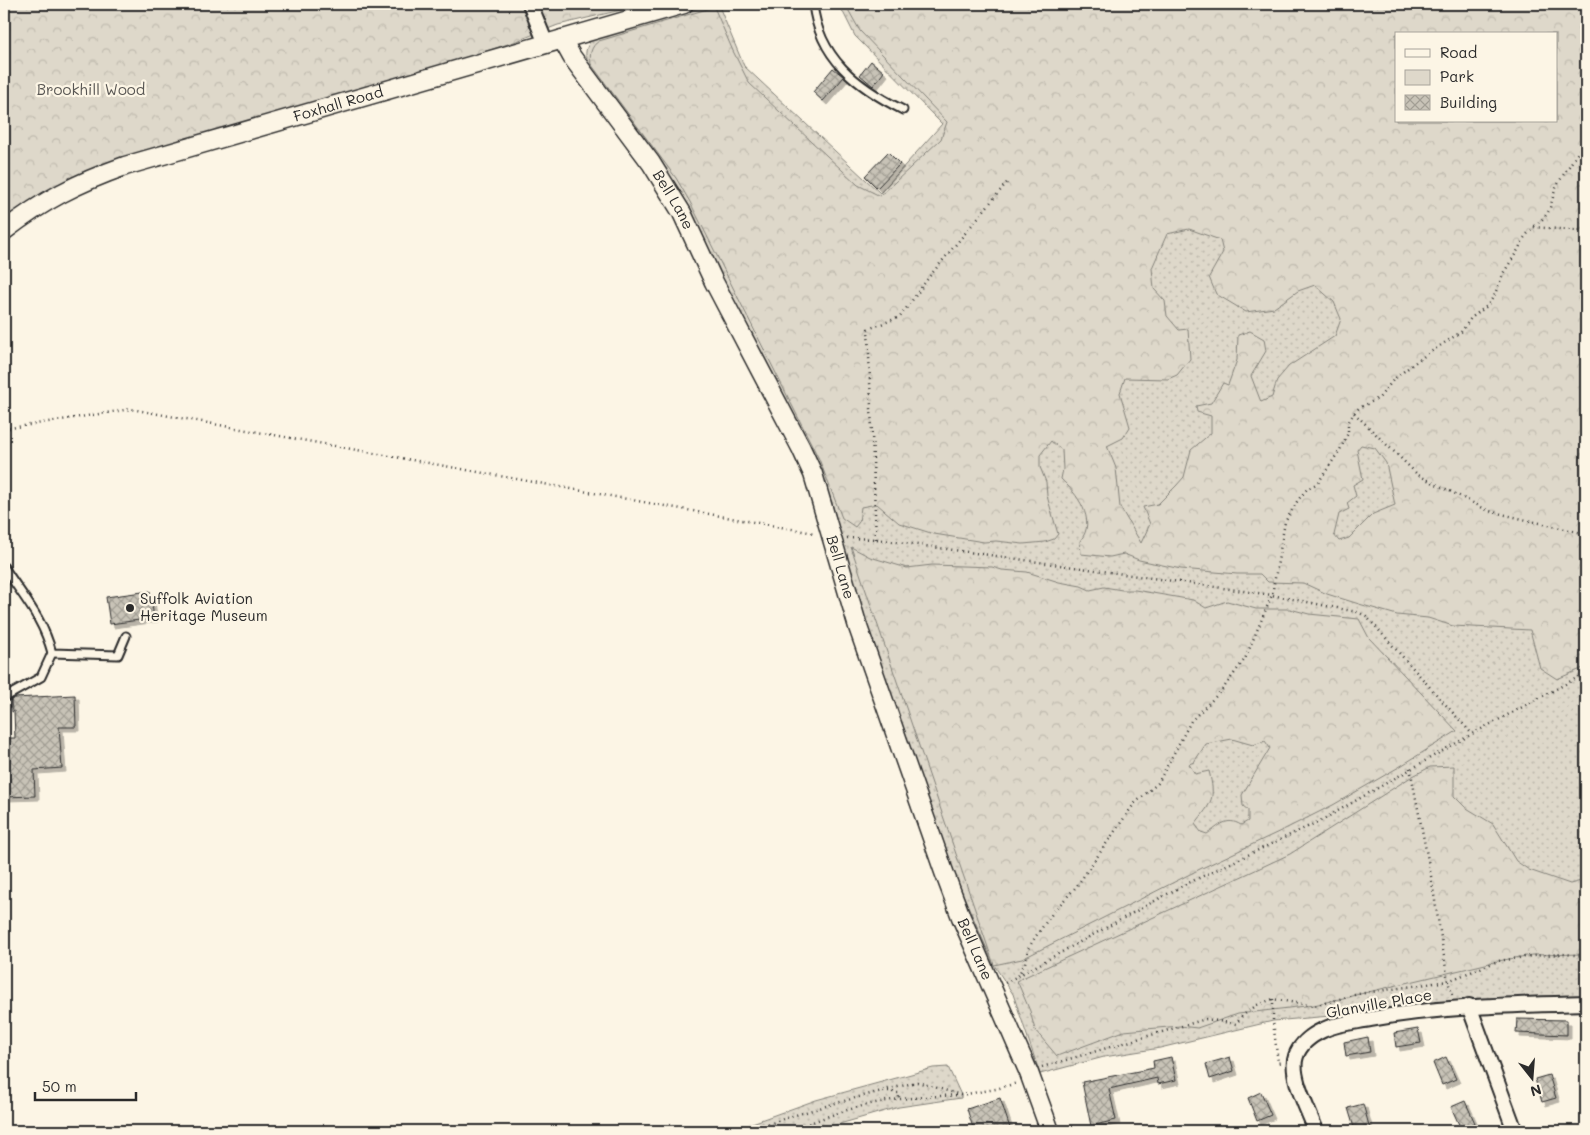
<svg xmlns="http://www.w3.org/2000/svg" width="1590" height="1135" font-family="Mali,sans-serif">
	<style>
		.green { fill: url(#green-dots); stroke: #84827a; fill-rule: evenodd }
		.forest { fill: url(#forest-crowns); stroke: #84827a; fill-rule: evenodd }
		.building { fill: url(#building-cross-hatch); stroke: #2b2b2b; filter: url(#shadow) }
		.lines { fill: none; stroke-linecap: round; stroke-linejoin: round }
		.service-casing { stroke: #2b2b2b; stroke-width: 11 }
		.minor-casing { stroke: #2b2b2b; stroke-width: 18 }
		.tertiary-casing { stroke: #2b2b2b; stroke-width: 21 }
		.path { stroke: #2b2b2b; stroke-width: 2.5; stroke-dasharray: 1 4; stroke-linecap: butt }
		.service { stroke: #fcf5e5; stroke-width: 7 }
		.minor { stroke: #fcf5e5; stroke-width: 14 }
		.tertiary { stroke: #fcf5e5; stroke-width: 18 }
		.poi-dot { fill: #2b2b2b; stroke: #fcf5e5; stroke-width: 2 }
		.labels { text-anchor: middle; stroke-width: 4.5; stroke-linejoin: round; paint-order: stroke }
		.park-label { font-size: 15px; fill: #585653; stroke: #fcf5e5 }
		.street-label { font-size: 15px; fill: #2b2b2b; stroke: #fcf5e5 }
		.poi-label { font-size: 15px; fill: #2b2b2b; stroke: #fcf5e5; text-anchor: start }
	</style>
	<defs>
		<pattern id="green-dots" width="8" height="8" patternUnits="userSpaceOnUse" patternTransform="scale(1.25)"><rect width="8" height="8" fill="#ded8ca"/><path d="M2 2h.1M6 6h.1" fill="none" stroke="#bfbaae" stroke-width="1.8" stroke-linecap="round"/></pattern>
		<pattern id="forest-crowns" width="20" height="18" patternUnits="userSpaceOnUse" patternTransform="scale(1.25)"><rect width="20" height="18" fill="#ded8ca"/><path d="M2 6a3 3 0 1 1 6 0M12 15a3 3 0 1 1 6 0" fill="none" stroke="#bfbaae"/></pattern>
		<pattern id="building-cross-hatch" width="8" height="8" patternUnits="userSpaceOnUse" patternTransform="scale(1.25)"><rect width="8" height="8" fill="#c8c3b7"/><path d="M0 0l8 8M0 8l8-8" fill="none" stroke="#a39f95"/></pattern>
		<filter id="shadow"><feDropShadow dx="4" dy="4" stdDeviation="0" flood-color="#0004"/></filter>
	</defs>
	<rect width="100%" height="100%" fill="#fcf5e5"/>
	<filter id="ink" filterUnits="userSpaceOnUse"><feTurbulence type="fractalNoise" baseFrequency=".02" numOctaves="2"/><feDisplacementMap in="SourceGraphic" scale="10" xChannelSelector="R" yChannelSelector="G"/><feConvolveMatrix kernelMatrix="1 2 1 2 8 2 1 2 1" color-interpolation-filters="sRGB"/></filter>
	<g filter="url(#ink)">
		<!-- green -->
		<g class="green">
			<path d="M715,4H718L744,66L880,193L942,124L855,36L839,4H1586V1001L1456,1005L1273,1021L1160,1048L1104,1057L1040,1074L1013,994L994,965L954,874L860,606L833,507L819,464L724,282L688,204L657,156L589,65C583,53 586,47 594,36ZM1396,34H1556V121H1396Z"/>
			<path d="M948,1067L961,1095V1098L899,1107L815,1131H730L816,1100L933,1068Z"/>
		</g>
		<!-- forest -->
		<g class="forest">
			<path d="M4,4H646L558,25L514,42L136,166L4,226Z"/>
			<path d="M845,4H1586V667L1557,679L1540,668L1530,630L1453,626L1428,618L1397,615L1359,604L1327,594L1303,583L1268,582L1260,574H1237L1181,569L1139,560L1124,554L1110,557L1081,554L1080,541C1098,520 1076,493 1061,479L1063,469L1062,450L1051,441L1040,455V467L1046,482L1047,496L1058,534L1054,539L1045,542L1023,544L996,541L984,542L934,534L899,523L877,504L861,507L859,522L855,527L842,518L819,459L690,202L676,178L591,64C589,55 591,46 599,41L714,7L733,51L749,83L858,185L880,196L941,139L947,122L860,31ZM1396,34H1556V121H1396ZM1189,229L1220,240L1223,252L1209,277L1216,294L1246,312L1274,308L1298,291L1315,285L1334,302L1341,319L1335,336L1289,366L1277,380L1272,397L1261,402L1251,376L1266,351L1264,339L1250,331L1238,335L1237,360L1228,385L1223,383L1211,403L1196,406L1197,412L1211,416V433L1191,450L1184,477L1176,486L1158,504L1143,507L1150,524L1141,543L1120,507L1116,468L1107,446L1123,438L1130,427L1120,393L1125,378L1168,379L1177,375L1190,359L1188,329L1179,330L1167,316L1165,301L1154,289L1152,268L1167,234ZM1361,445L1375,448L1386,463L1395,505L1373,514L1349,538L1339,541L1334,535L1339,514L1349,509L1347,503L1356,496L1353,485L1363,479L1357,450Z"/>
			<path d="M851,547L870,557L907,568L932,565L992,567L1002,570L1027,572L1059,582L1081,586L1090,590L1104,587L1122,590H1135L1193,600L1206,608L1227,601L1256,609H1290L1309,614L1359,619L1369,638L1457,731L1399,767L1333,805L1285,829L1202,868L1022,959L994,965ZM1232,739L1253,745L1265,741L1270,748L1242,795L1243,806L1248,810V821L1241,825C1226,816 1220,826 1207,834L1201,832L1195,824C1212,802 1216,799 1209,771L1195,774L1189,764L1194,762L1206,744Z"/>
			<path d="M1454,766V796L1465,807L1493,824L1516,861L1529,870L1570,884L1581,881L1586,875V954L1532,955L1498,961L1314,1005L1238,1014L1197,1028L1180,1026L1124,1031L1057,1056L1035,1030L1030,1011L1018,983L1016,981L1290,854L1411,777L1430,767Z"/>
		</g>
		<!-- building -->
		<g class="building">
			<path d="M871,61L884,72L873,86L860,75Z"/>
			<path d="M833,68L844,77L823,101L813,92Z"/>
			<path d="M888,152L900,164L877,188L865,176Z"/>
			<path d="M150,591L154,618L110,624L106,597Z"/>
			<path d="M75,695L76,727H59L62,768L34,770L35,796L4,797V738H15L14,711L12,712L11,700L14,698Z"/>
			<path d="M1517,1019L1567,1020V1035L1516,1033Z"/>
			<path d="M1418,1029L1421,1043L1396,1047L1394,1033Z"/>
			<path d="M1368,1037L1370,1052L1346,1056L1344,1042Z"/>
			<path d="M1171,1057L1176,1080L1158,1084L1157,1078L1109,1089L1116,1120L1091,1126L1082,1082L1154,1068L1153,1061Z"/>
			<path d="M1230,1057L1234,1071L1210,1079L1206,1064Z"/>
			<path d="M1446,1057L1456,1079L1442,1085L1433,1063Z"/>
			<path d="M1549,1075L1556,1098L1542,1102L1535,1079Z"/>
			<path d="M1261,1092L1271,1115L1257,1121L1248,1098Z"/>
			<path d="M1000,1098L1011,1131H974L967,1109Z"/>
			<path d="M1465,1101L1475,1123L1461,1129L1451,1107Z"/>
			<path d="M1363,1104L1370,1129L1355,1131L1348,1108Z"/>
		</g>
		<g class="lines">
			<!-- service casing -->
			<g class="service-casing">
				<g id="service">
					<path d="M813,4C819,58 857,87 903,110"/>
					<path d="M4,567C23,597 43,618 52,653L118,655L126,636"/>
					<path d="M4,698L41,677L52,653"/>
				</g>
			</g>
			<!-- minor casing -->
			<g class="minor-casing">
				<g id="minor">
					<path d="M530,4L546,44"/>
					<path d="M1469,1006L1515,1131"/>
					<path d="M1316,1131C1309,1111 1289,1076 1296,1056C1300,1044 1312,1035 1323,1030C1337,1023 1356,1022 1371,1019C1442,1006 1514,1005 1586,1003"/>
				</g>
			</g>
			<!-- tertiary casing -->
			<g class="tertiary-casing">
				<g id="tertiary">
					<path id="s1" d="M562,39L572,57L651,163L682,213L714,282L801,448L813,474L858,627L944,872L961,917L1029,1073L1050,1131"/>
					<path id="s2" d="M4,231C44,200 77,183 125,166L684,4"/>
				</g>
			</g>
			<!-- path -->
			<g class="path">
				<path d="M1534,226C1556,211 1548,202 1559,182C1568,167 1578,154 1586,138"/>
				<path d="M1354,413L1418,475L1489,511L1586,534"/>
				<path d="M4,429L131,409L814,533"/>
				<path d="M847,538L876,539L1272,595L1357,612L1366,616L1472,734"/>
				<path d="M876,539L868,329L900,317L929,277L1009,180"/>
				<path d="M1410,768L1431,876L1448,981L1452,995"/>
				<path d="M1018,976L1025,963L1028,949L1036,936L1054,911L1076,887L1134,804L1158,783L1191,721L1222,690L1245,659L1272,595L1285,522L1298,500L1307,489L1318,483L1340,450L1348,433V423L1354,413L1359,408L1379,398L1394,379L1417,361L1461,332L1471,318L1487,306L1494,296L1504,272L1518,250L1524,238L1533,227L1586,231"/>
				<path d="M1005,983L1182,886L1322,820L1472,734L1586,673"/>
				<path d="M1273,999V1021L1278,1063L1282,1062"/>
				<path d="M1042,1067L1206,1019L1236,1024L1242,1016L1257,1005L1273,999L1314,1006L1358,994L1448,981L1498,961L1532,956L1563,954L1586,956"/>
				<path d="M888,1091H892L894,1093H899V1099"/>
				<path d="M749,1131L789,1117L836,1103L917,1082L961,1095L996,1089L1017,1083"/>
				<path d="M790,1131C826,1116 863,1103 901,1099C920,1097 940,1096 959,1095"/>
			</g>
			<!-- service -->
			<use href="#service" class="service"/>
			<!-- minor -->
			<use href="#minor" class="minor"/>
			<!-- tertiary -->
			<use href="#tertiary" class="tertiary"/>
		</g>
	</g>
	<!-- markers -->
	<circle class="poi-dot" cx="130" cy="608" r="5"/>
	<g class="labels">
		<!-- park labels -->
		<g class="park-label">
			<text x="91" y="95">Brookhill Wood</text>
		</g>
		<!-- street labels -->
		<g class="street-label">
			<text dy="5" stroke="none"><textPath href="#s2" startOffset="360">Foxhall Road</textPath></text>
			<text dy="5" stroke="none"><textPath href="#s1" startOffset="196">Bell Lane</textPath></text>
			<text dy="5" stroke="none"><textPath href="#s1" startOffset="601">Bell Lane</textPath></text>
			<text dy="5" stroke="none"><textPath href="#s1" startOffset="1006">Bell Lane</textPath></text>
			<text transform="translate(1379 1004) rotate(-10)" y="5">Glanville Place</text>
		</g>
		<!-- poi labels -->
		<g class="poi-label">
			<text x="140" y="604">Suffolk Aviation<tspan x="140" dy="17">Heritage Museum</tspan></text>
		</g>
	</g>
	<!-- margin -->
	<rect width="1590" height="1135" fill="none" stroke="#fcf5e5" stroke-width="20"/>
	<rect x="10" y="10" width="1570" height="1115" fill="none" stroke="#2b2b2b" stroke-width="2" filter="url(#ink)"/>
	<!-- legend -->
	<rect x="1395" y="32" width="162" height="90" fill="#fcf5e5" stroke="#a8a49b"/>
	<rect x="1405" y="49" width="25" height="8" fill="#fcf5e5" stroke="#a8a49b"/>
	<text x="1440" y="58" font-size="15" fill="#2b2b2b">Road</text>
	<rect x="1405" y="70" width="25" height="15" fill="#ded8ca" stroke="#a8a49b"/>
	<text x="1440" y="82" font-size="15" fill="#2b2b2b">Park</text>
	<rect x="1405" y="95" width="25" height="15" fill="url(#building-cross-hatch)" stroke="#a8a49b"/>
	<text x="1440" y="108" font-size="15" fill="#2b2b2b">Building</text>
	<!-- north arrow -->
	<g transform="translate(1532 1078) rotate(163)" stroke="#fcf5e5" stroke-width="4" paint-order="stroke">
	<path d="M0-4L9 19L0 12L-9 19Z" fill="#2b2b2b"/>
	<text y="-8" font-size="14" font-weight="bold" text-anchor="middle" fill="#2b2b2b">N</text>
	</g>
	<!-- scale -->
	<path d="M35 1092v8h101v-8" fill="none" stroke="#2b2b2b" stroke-width="2.5"/>
	<text x="42" y="1092" font-size="15" fill="#2b2b2b" stroke="#fcf5e5" stroke-width="4" paint-order="stroke">50 m</text>
</svg>
